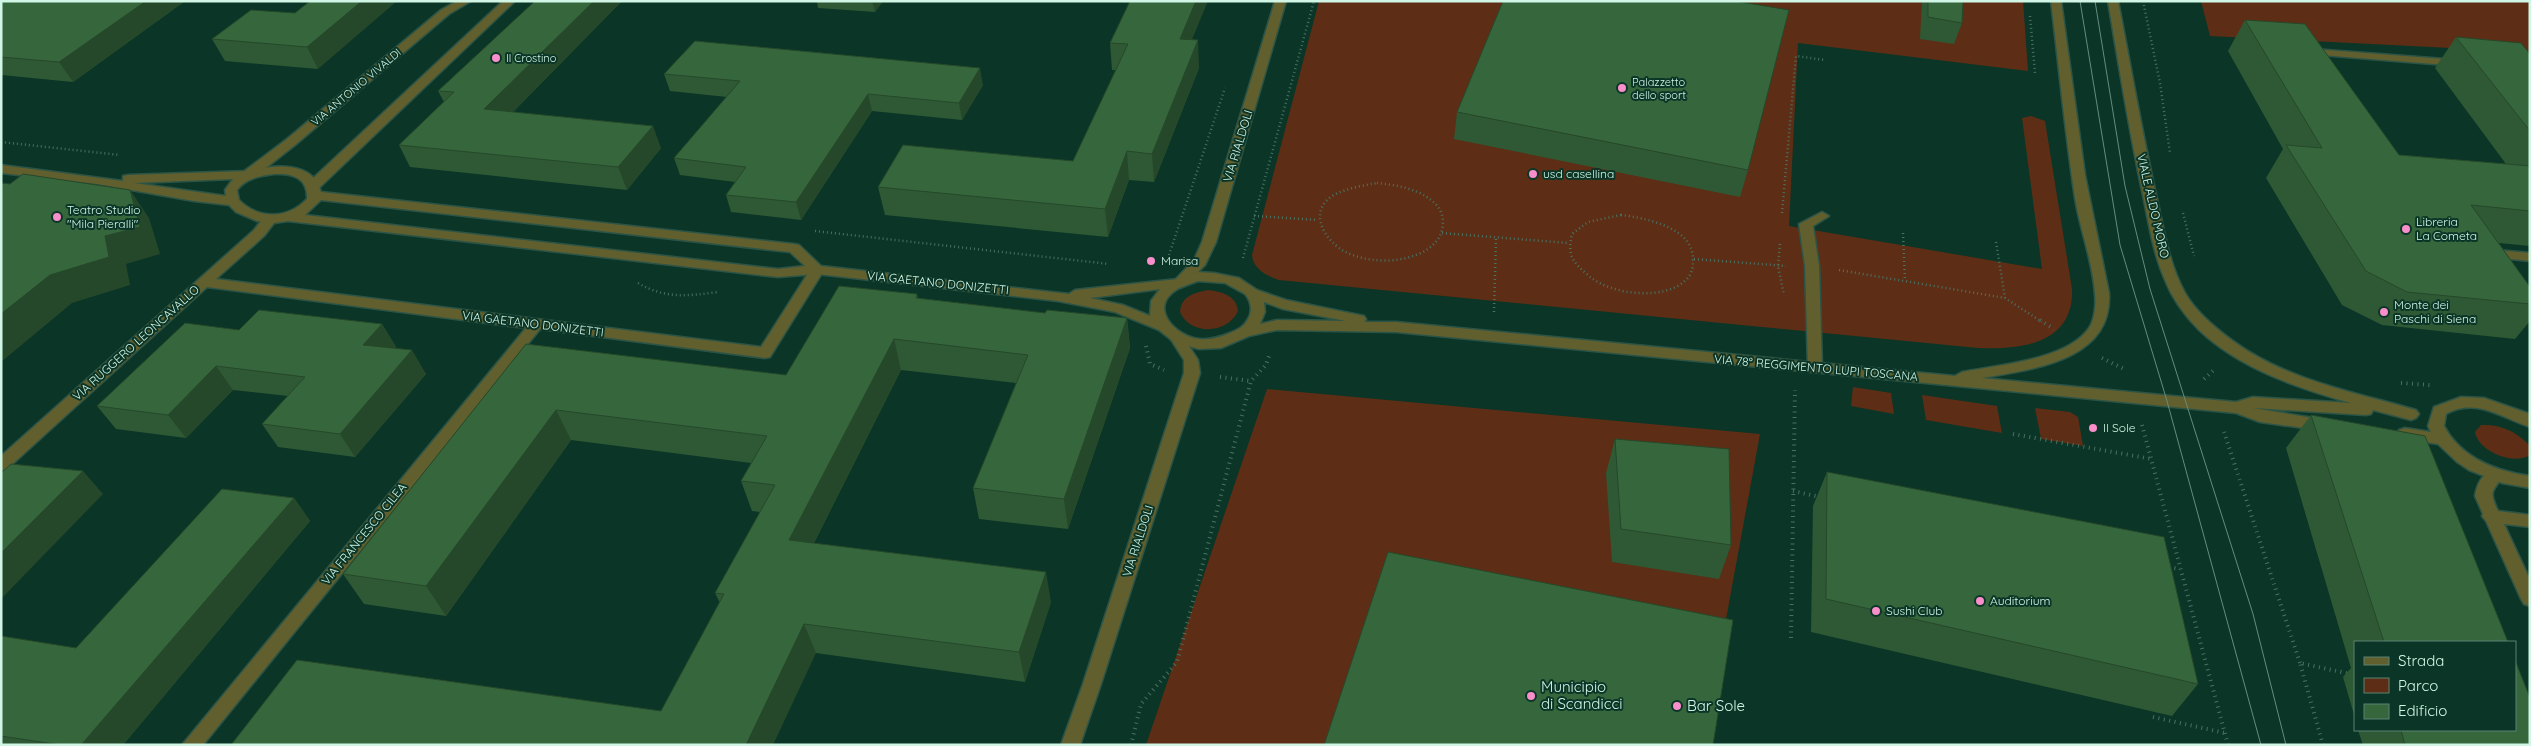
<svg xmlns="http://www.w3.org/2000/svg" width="2531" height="746" font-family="Quicksand,sans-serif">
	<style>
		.green { fill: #5d2e15 }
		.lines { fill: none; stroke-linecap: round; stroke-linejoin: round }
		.service-casing { stroke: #2b5446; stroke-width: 3 }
		.minor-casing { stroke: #2b5446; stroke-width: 3 }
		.tertiary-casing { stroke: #2b5446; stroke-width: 3 }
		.path-far1 { stroke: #4a7264; stroke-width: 2.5; stroke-dasharray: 1 3; stroke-linecap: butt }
		.path { stroke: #4a7264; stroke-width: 4; stroke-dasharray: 1 4.5; stroke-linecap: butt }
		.service { fill: #615f2e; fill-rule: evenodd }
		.minor { fill: #615f2e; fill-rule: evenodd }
		.tertiary { fill: #615f2e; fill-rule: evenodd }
		.tram { stroke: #658d7e; stroke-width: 1 }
		.wall { fill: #2e5934 }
		.shaded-wall { fill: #26482a }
		.building { fill: #36673c; stroke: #26482a }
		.poi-dot { fill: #f98fca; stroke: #0b3527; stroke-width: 2 }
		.labels { text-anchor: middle; stroke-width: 4; stroke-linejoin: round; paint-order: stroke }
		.far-poi-label { font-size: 11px; fill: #d2f6e6; stroke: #0b3527; text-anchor: start }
		.far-street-label { font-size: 11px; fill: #d2f6e6; stroke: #0b3527 }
		.street-label { font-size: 12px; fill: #d2f6e6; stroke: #0b3527 }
		.poi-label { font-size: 12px; fill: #d2f6e6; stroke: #0b3527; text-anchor: start }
		.near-poi-label { font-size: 15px; fill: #d2f6e6; stroke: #0b3527; text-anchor: start }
	</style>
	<rect width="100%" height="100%" fill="#0b3527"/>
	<!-- green -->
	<g class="green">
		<path d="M1319,1H2023L2028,71L1798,43L1789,226L2042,269L2022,118L2031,116L2045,121L2072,289C2074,344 2021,350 1978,348L1279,280C1267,276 1253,269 1252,255Z"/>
		<path d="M2201,1H2530V52L2210,36Z"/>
		<path d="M1208,290C1222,292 1236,295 1238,311C1228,334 1190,336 1180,312C1181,296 1194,293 1208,290Z"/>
		<path d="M1853,387L1891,393L1894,414L1851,406Z"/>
		<path d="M1267,389L1760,434L1722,641L1328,745H1146Z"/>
		<path d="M1922,395L1997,406L2002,433L1926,420Z"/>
		<path d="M2035,408L2070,412L2078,417L2083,446L2041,439Z"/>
		<path d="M2481,425C2500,424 2516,431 2529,445L2530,455C2513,466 2478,451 2475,432Z"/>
	</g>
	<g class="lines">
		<!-- service casing -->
		<g class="service-casing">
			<g id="service">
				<path d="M2313,49L2458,60L2464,63L2458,66L2309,54V50Z"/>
				<path d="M1822,212L1829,216L1813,226L1819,266L1822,367L1815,372L1808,367L1805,266L1799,224Z"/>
			</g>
		</g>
		<!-- minor casing -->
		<g class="minor-casing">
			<g id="minor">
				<path d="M457,1H471L449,14L295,145L253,178H243L242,175L243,172L287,139L441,10Z"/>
				<path d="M503,1H515L319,188H309L308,185L309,182Z"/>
				<path d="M1275,1H1286L1216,242L1205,265L1185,285H1175L1173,282L1194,260L1202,242Z"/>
				<path d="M270,215L277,219L264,236L216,279L761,347L812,267H822L824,270L770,357L765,358L540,329L203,745H182L526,328L207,287L7,469L1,471V456L254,230L265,216Z"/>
				<path d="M2486,249L2530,253V261L2481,256L2479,253L2481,250Z"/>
				<path d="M1177,333L1182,335L1198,360L1200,373L1101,684L1080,745H1061L1083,684L1184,373V360L1170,338Z"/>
				<path d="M2495,469L2501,471L2503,475C2493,493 2488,489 2498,511L2530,515V527L2504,524L2530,580V606L2524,604L2521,599L2486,521L2482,516L2483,514L2475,496C2477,484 2482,473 2495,469Z"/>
			</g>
		</g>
		<!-- tertiary casing -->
		<g class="tertiary-casing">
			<g id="tertiary">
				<path d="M2051,1H2061L2085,175L2109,293C2113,361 2033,369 1982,378L2236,402L2253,397L2351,403C2298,388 2240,369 2199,330C2185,316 2172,298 2165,280C2153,253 2149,224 2143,195C2129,131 2119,66 2108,1H2118C2131,67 2142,133 2157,199C2164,230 2169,264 2185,293C2196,312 2215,328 2233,341C2286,380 2354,392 2416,410L2419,414L2416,418L2411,420L2373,410L2371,414L2366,415L2253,408L2331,421L2333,425L2331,429L2325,431L2260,422L2236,413L1396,332L1277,330L1249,336L1221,348L1199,349L1174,342L1159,330L1115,312L1058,301L817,274L778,277L288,221L274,223L257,221L236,212L229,205L194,201L97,184L1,173V165L123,181V176L128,175L248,171C273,165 313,160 321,192L794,244L799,245L821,266L1069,294L1075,290L1178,279L1196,272L1214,273L1239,278L1257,290L1286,300L1364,316L1366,319L1365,322H1396L1955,376L1962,372C1998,365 2067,360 2089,328C2095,319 2096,304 2095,294C2093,262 2080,230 2075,198C2065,132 2059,67 2051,1ZM274,174C293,173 308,178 307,199C288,219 259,220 239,200L237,190C246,178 260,176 274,174ZM233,179L225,190L226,196L134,183ZM321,200L790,252L805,266L778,269L305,215ZM1198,281L1225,283L1245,294C1251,301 1253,311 1248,319C1244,327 1237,330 1230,333C1220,337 1211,340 1200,339C1176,337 1148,308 1176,290C1182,286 1191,284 1198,281ZM1160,289L1151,301L1150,316L1123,305L1090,298ZM1264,302L1283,309L1346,321L1277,320L1260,324L1265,312Z"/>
				<path d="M2461,397L2484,398L2530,414V427C2502,418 2476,397 2446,414L2444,426C2461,458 2495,471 2530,476V488L2502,483L2469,470L2457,462L2438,444L2399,438L2397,434L2399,430L2405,428L2431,432L2428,426L2434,407Z"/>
			</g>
		</g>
		<!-- path-far1 -->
		<g class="path-far1">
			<path d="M2143,1L2160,83L2170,153"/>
			<path d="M2030,16L2035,73"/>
			<path d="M1,142L120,155"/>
			<path d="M1377,183C1395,185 1416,188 1431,200C1438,205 1443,213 1443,222C1443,254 1400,263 1375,260C1363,259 1349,255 1339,248C1315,229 1311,202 1343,191C1354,187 1366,185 1377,183Z"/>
			<path d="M1782,213L1796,56L1825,60"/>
			<path d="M2183,213L2194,256"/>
			<path d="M1621,215C1645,218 1693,227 1693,259C1693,268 1692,274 1686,280C1664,301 1611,295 1589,276C1573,262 1567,257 1572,234L1588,222Z"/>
			<path d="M1254,216L1318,220"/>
			<path d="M815,231L1109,264"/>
			<path d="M1442,233L1568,243"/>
			<path d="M1903,233L1905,281"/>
			<path d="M1996,242L2005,298"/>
			<path d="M1780,244L1778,266L1784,295"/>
			<path d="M1169,255L1225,88"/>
			<path d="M1243,258L1314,1"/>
			<path d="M1694,259L1786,266"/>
			<path d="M1839,270L2005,298L2042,322"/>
			<path d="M638,283C665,299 688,296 718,292"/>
			<path d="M1494,312L1496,238"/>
		</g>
		<!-- path -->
		<g class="path">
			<path d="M2040,320L2054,329"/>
			<path d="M1146,346L1150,364L1164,370"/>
			<path d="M2102,358L2126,370"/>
			<path d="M1220,377L1251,381"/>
			<path d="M2204,379L2216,368"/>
			<path d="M2401,383L2430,385"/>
			<path d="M2142,425L2228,745"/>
			<path d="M2224,432L2300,663"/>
			<path d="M2013,434L2152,459"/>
			<path d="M1793,491L1820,497"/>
			<path d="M2169,567L2180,569"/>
			<path d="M1791,638L1795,390"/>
			<path d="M2153,717L2225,733"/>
			<path d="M1131,745L1141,704L1177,662L1251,381L1266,365L1270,353"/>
			<path d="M2323,745L2300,663L2355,675"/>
		</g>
		<!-- service -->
		<use href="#service" class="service"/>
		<!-- minor -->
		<use href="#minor" class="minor"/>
		<!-- tertiary -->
		<use href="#tertiary" class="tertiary"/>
		<!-- tram -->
		<g class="tram">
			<path d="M2080,1L2120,245L2167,401L2261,745"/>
			<path d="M2095,1L2125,186L2150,289L2253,614L2286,745"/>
		</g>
	</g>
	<!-- wall -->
	<g class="wall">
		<path d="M1,1H185L73,82L1,75Z"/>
		<path d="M535,1H622L513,112L661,148L627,190L410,167L399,145L444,102L438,91Z"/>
		<path d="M817,1H883L875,12L818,8Z"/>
		<path d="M1922,1H1963L1962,23L1954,44L1920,39Z"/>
		<path d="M295,13L318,69L225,61L212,39Z"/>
		<path d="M2245,20L2399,155L2506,164L2435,68L2456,37L2530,54V246L2499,243L2530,287V321L2515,339L2382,325L2342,305L2266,178L2283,149L2228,51Z"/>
		<path d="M1192,40L1199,68L1154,182L1129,180L1108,237L885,215L878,187L1073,161L1116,70H1112L1110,43Z"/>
		<path d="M664,74L983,85L962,120L872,111L801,220L731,212L726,195L735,182L680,175L674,158L727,97L670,91Z"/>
		<path d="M1457,112L1748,170L1740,197L1454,139Z"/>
		<path d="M917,294L918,298L1045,313L1127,318L1130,348L1068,529L979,519L973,488L1016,383L901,370L814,543L1051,602L1025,682L816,653L661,711L720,603L715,593L760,512L752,511L741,481L751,463L571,440L446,616L364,604L343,574L526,344L786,375Z"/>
		<path d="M382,324L396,347L395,348L426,374L355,457L278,447L262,424L288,396L233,390L186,438L116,429L97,406L239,330Z"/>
		<path d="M2311,415L2508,642H2355V718L2343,677L2351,668L2286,448Z"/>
		<path d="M1615,439L1731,545L1719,579L1612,562L1606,473Z"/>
		<path d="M1827,472L2198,684L2172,716L1811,632L1813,506Z"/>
		<path d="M294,498L310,521L123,745H1V636L76,648Z"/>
		<path d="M2358,730H2515L2530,745H2363Z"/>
	</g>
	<!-- shaded-wall -->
	<g class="shaded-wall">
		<path d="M146,1H185L73,82L59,62Z"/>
		<path d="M362,1H397L318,69L307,47Z"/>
		<path d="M594,1H622L494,131L484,109Z"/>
		<path d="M872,1H883L875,12Z"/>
		<path d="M1196,1H1208L1181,66L1180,39Z"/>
		<path d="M1198,40L1199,68L1154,182L1152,154Z"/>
		<path d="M980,68L983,85L962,120L959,103Z"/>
		<path d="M868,94L872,111L801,220L796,202Z"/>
		<path d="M653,126L661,148L627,190L618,167Z"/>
		<path d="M1127,151L1129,180L1108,237L1105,209Z"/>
		<path d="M130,190L149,218L160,254L126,264L130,285L72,303L1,362V314L50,275L105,236Z"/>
		<path d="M1127,318L1130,348L1068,529L1064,499Z"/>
		<path d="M382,324L396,347L377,368L363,345Z"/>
		<path d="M894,339L901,370L800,570L789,540Z"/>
		<path d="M412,350L426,374L355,457L340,434Z"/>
		<path d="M216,366L233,390L186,438L168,415Z"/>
		<path d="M556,410L571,440L446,616L426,586Z"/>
		<path d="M83,471L103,494L1,599V553Z"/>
		<path d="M294,498L310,521L123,745H81Z"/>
		<path d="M1046,572L1051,602L1025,682L1019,652Z"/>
		<path d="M804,624L816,653L773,745H746Z"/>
	</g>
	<!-- building -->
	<g class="building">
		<path d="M1,1H146L59,62L1,57Z"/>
		<path d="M310,1H362L307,47L212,39L251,10L295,13Z"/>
		<path d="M535,1H594L484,109L653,126L618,167L399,145L454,92L438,91Z"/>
		<path d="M1130,1H1196L1180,39L1198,40L1152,154L1127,151L1105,209L878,187L903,145L1073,161L1128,44L1110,43Z"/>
		<path d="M1503,1H1735L1789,10L1748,170L1457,112Z"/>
		<path d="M1928,1H1963L1962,23L1928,17Z"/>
		<path d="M2245,20L2305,24L2399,155L2530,166V211L2471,205L2530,287V304L2407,292L2366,271L2286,145L2322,148Z"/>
		<path d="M2456,37L2521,43L2530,54V131Z"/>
		<path d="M695,41L980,68L959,103L868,94L796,202L726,195L746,167L674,158L740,81L664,74Z"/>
		<path d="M23,174L130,190L140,227L105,236L109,257L50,275L1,314V183L10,184Z"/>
		<path d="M839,286L917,294L916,298L1045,313L1047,310L1127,318L1064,499L973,488L1028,355L894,339L789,540L1046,572L1019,652L804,624L746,745H231L297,660L661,711L724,594L715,593L775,485L741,481L767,436L556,410L426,586L343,574L526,344L786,375Z"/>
		<path d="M259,310L382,324L363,345L412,350L340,434L262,424L305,377L216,366L168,415L97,406L185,323L239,330Z"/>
		<path d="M2311,415L2425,436L2508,642H2384Z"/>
		<path d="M1615,439L1729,449L1731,545L1621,529Z"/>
		<path d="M11,464L83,471L1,553V473Z"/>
		<path d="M1827,472L2164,537L2198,684L1826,599Z"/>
		<path d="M222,489L294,498L81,745H61L1,736V636L76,648Z"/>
		<path d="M1388,552L1733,620L1713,745H1324Z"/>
		<path d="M2515,660L2530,698V745H2405L2401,730H2515Z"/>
	</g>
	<!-- markers -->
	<g class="poi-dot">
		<circle cx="496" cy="58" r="5"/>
		<circle cx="1622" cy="88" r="5"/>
		<circle cx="1533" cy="174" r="5"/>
		<circle cx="57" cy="217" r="5"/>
		<circle cx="2406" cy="229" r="5"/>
		<circle cx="1151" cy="261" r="5"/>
		<circle cx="2384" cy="312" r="5"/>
		<circle cx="2093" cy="428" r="5"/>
		<circle cx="1980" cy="601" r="5"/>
		<circle cx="1876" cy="611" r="5"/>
		<circle cx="1531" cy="696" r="5"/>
		<circle cx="1677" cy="706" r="5"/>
	</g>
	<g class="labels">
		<!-- far-poi labels -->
		<g class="far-poi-label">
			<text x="506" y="62">Il Crostino</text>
			<text x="1632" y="86">Palazzetto<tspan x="1632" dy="13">dello sport</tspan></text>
		</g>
		<!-- far-street labels -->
		<g class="far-street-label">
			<text transform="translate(356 87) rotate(-40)" y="4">VIA ANTONIO VIVALDI</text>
		</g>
		<!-- street labels -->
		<g class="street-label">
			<text transform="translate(1238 146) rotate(-73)" y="4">VIA RIALDOLI</text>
			<text transform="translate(2153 206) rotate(77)" y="4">VIALE ALDO MORO</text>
			<text transform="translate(938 283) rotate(6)" y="4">VIA GAETANO DONIZETTI</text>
			<text transform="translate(533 324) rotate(7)" y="4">VIA GAETANO DONIZETTI</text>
			<text transform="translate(136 343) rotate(-42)" y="4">VIA RUGGERO LEONCAVALLO</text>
			<text transform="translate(1816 368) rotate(5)" y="4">VIA 78° REGGIMENTO LUPI TOSCANA</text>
			<text transform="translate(364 534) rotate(-51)" y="4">VIA FRANCESCO CILEA</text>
			<text transform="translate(1138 541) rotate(-72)" y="4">VIA RIALDOLI</text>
		</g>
		<!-- poi labels -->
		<g class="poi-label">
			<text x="1543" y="178">usd casellina</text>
			<text x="67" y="214">Teatro Studio<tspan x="67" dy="14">"Mila Pieralli"</tspan></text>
			<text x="2416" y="226">Libreria<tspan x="2416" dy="14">La Cometa</tspan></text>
			<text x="1161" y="265">Marisa</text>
			<text x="2394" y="309">Monte dei<tspan x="2394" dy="14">Paschi di Siena</tspan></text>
			<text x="2103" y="432">Il Sole</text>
			<text x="1990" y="605">Auditorium</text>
			<text x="1886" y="615">Sushi Club</text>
		</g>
		<!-- near-poi labels -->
		<g class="near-poi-label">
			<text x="1541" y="692">Municipio<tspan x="1541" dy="17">di Scandicci</tspan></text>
			<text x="1687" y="711">Bar Sole</text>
		</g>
	</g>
	<!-- border -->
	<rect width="2531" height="746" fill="none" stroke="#d2f6e6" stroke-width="5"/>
	<!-- legend -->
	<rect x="2354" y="641" width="162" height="90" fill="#0b3527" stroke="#5b8273"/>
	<rect x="2364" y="657" width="25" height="8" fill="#615f2e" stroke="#5b8273"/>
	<text x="2398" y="666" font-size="15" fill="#d2f6e6">Strada</text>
	<rect x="2364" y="678" width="25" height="15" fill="#5d2e15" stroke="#5b8273"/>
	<text x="2398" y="691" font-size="15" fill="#d2f6e6">Parco</text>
	<rect x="2364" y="704" width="25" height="15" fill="#36673c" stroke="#5b8273"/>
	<text x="2398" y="716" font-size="15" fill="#d2f6e6">Edificio</text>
</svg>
